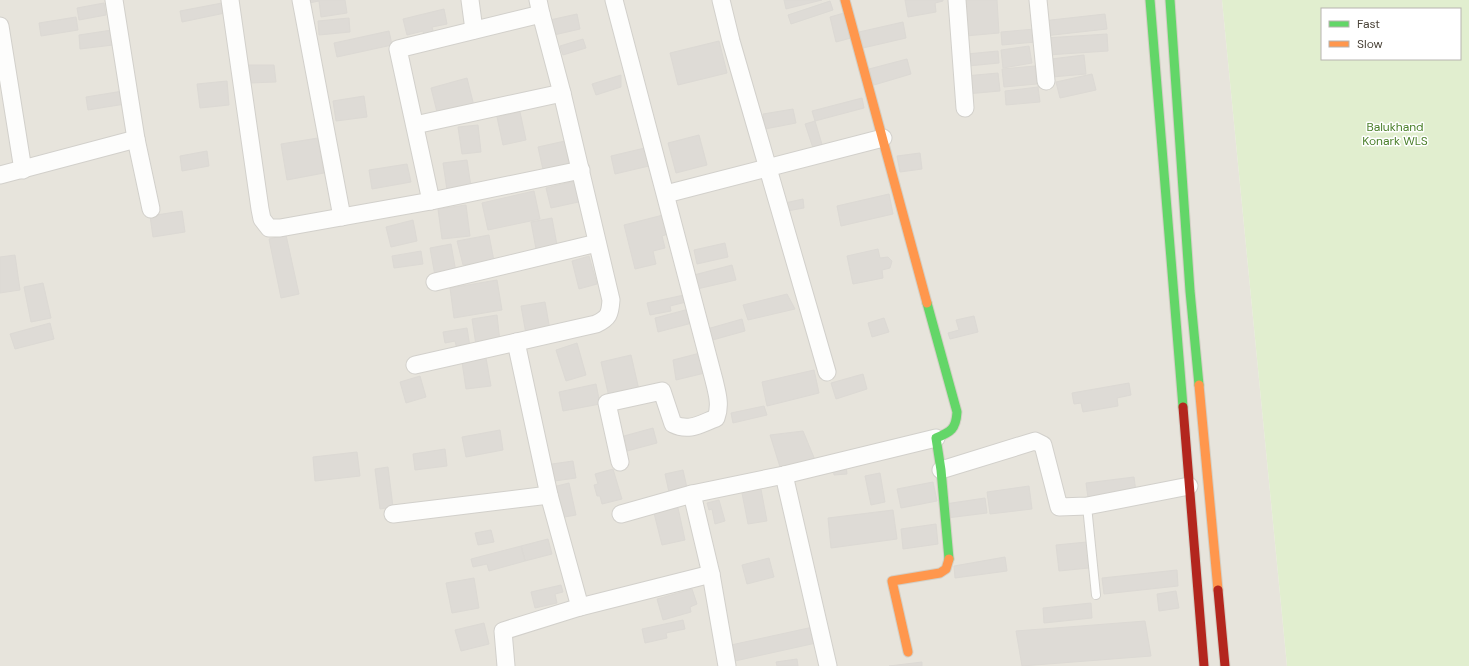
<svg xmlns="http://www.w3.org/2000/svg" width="1469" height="666" font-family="'DM Sans',sans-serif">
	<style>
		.residential { fill: #e7e4dc }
		.green { fill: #e1eecf; fill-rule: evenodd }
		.building { fill: #dedbd6; stroke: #dcd9d4 }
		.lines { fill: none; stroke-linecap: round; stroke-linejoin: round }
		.lane-casing { stroke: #d2d0cb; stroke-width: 10 }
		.street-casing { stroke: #d2d0cb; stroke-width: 19 }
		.fast-casing { stroke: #d3cfc5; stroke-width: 11 }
		.slow-casing { stroke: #d3cfc5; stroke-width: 11 }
		.jam-casing { stroke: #d3cfc5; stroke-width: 11 }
		.lane { stroke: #fdfdfc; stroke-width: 8 }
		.street { stroke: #fdfdfc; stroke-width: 17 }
		.fast { stroke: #63d668; stroke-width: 9 }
		.slow { stroke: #ff974d; stroke-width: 9 }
		.jam { stroke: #b3261e; stroke-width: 9 }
		.labels { text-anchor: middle; stroke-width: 3; stroke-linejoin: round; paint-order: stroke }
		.park-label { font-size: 12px; fill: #4a7f2a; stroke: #fff }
	</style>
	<rect width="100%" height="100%" fill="#f4f2ee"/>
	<!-- residential -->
	<path class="residential" d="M0,0H1222L1287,666H0Z"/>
	<!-- green -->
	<path class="green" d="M1222,0H1469V666H1287ZM1322,9H1460V59H1322Z"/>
	<!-- building -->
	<g class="building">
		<path d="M309,0H345L347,13L321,17L319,1L309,3Z"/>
		<path d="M784,0H822L786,9Z"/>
		<path d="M905,0H943V1L935,3L936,12L908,17Z"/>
		<path d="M962,0H997L999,33L965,36Z"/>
		<path d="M830,1L833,10L791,24L788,15Z"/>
		<path d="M104,3L106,15L79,20L77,8Z"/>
		<path d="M222,3L225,13L182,22L180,11Z"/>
		<path d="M444,9L447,24L432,27L434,34L424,36L423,31L407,35L403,19Z"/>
		<path d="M844,13L851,38L836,42L830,17Z"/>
		<path d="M577,14L580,29L554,35L550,20Z"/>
		<path d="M1105,14L1107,29L1044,36L1042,21Z"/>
		<path d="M76,17L78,30L41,36L39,23Z"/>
		<path d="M349,18L350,32L319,35L318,21Z"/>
		<path d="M903,22L906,38L863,48L859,32Z"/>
		<path d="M1035,29L1036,42L1002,45L1001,32Z"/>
		<path d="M112,30L113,45L80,49L79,35Z"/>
		<path d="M389,31L392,45L337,57L334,43Z"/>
		<path d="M1107,34L1108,51L1047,55L1045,38Z"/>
		<path d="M583,39L586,48L563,55L560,46Z"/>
		<path d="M719,41L727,73L678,85L670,53Z"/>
		<path d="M1029,46L1032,63L1003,68L1001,50Z"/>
		<path d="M998,51L999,63L968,66L967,54Z"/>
		<path d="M1084,55L1086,74L1052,77L1051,59Z"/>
		<path d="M907,59L911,74L874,85L869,69Z"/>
		<path d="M249,65H274L276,82L250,83Z"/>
		<path d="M1035,66L1037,84L1004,87L1002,69Z"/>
		<path d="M998,73L1000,91L966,94L965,76Z"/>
		<path d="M1092,74L1096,90L1060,98L1056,82Z"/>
		<path d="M621,75V87L596,95L592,84Z"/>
		<path d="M467,78L474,106L438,116L431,88Z"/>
		<path d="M227,81L229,105L200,108L197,84Z"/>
		<path d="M1038,87L1040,102L1006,105L1005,91Z"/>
		<path d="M123,91L125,104L88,110L86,97Z"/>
		<path d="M364,96L367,117L336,121L333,101Z"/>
		<path d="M862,98L864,108L815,121L812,111Z"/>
		<path d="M793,109L796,123L765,129L763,114Z"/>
		<path d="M520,112L526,140L503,145L497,117Z"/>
		<path d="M815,121L824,151L815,154L805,124Z"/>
		<path d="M478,125L481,152L462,154L458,127Z"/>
		<path d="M699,135L707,165L676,173L668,143Z"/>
		<path d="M318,138L324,173L287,180L281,144Z"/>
		<path d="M565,141L570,169L544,174L538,147Z"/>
		<path d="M649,147L653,165L615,174L611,156Z"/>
		<path d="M207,151L209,166L182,171L180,156Z"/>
		<path d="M920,153L922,169L900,172L897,156Z"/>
		<path d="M467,160L471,187L447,190L443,163Z"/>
		<path d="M407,164L411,182L372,189L369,170Z"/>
		<path d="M579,180L583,201L551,208L546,188Z"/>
		<path d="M534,191L540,219L488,230L482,203Z"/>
		<path d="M889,194L893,214L841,226L837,206Z"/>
		<path d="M803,199L804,208L787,211L785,203Z"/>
		<path d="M466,205L470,236L442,239L438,209Z"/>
		<path d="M182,211L185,232L153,237L150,216Z"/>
		<path d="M663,215L668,234L662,236L665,248L653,251L656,264L635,269L624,225Z"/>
		<path d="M552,218L557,245L536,249L531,222Z"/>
		<path d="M413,220L417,241L391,247L386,227Z"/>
		<path d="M286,235L299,294L281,298L269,239Z"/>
		<path d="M489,235L494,261L463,265L457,241Z"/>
		<path d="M725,243L728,257L697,264L694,250Z"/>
		<path d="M451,244L456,272L435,276L430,248Z"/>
		<path d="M878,249L880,258L888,257L892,261L890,268L882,270L883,278L853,284L847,256Z"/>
		<path d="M421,251L423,264L394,268L392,256Z"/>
		<path d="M15,255L20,290L0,293V257Z"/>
		<path d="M589,256L597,284L579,289L572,261Z"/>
		<path d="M732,265L736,280L697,289L694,275Z"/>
		<path d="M497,280L502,310L454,318L450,288Z"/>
		<path d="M43,283L51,318L31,322L24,287Z"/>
		<path d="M787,294L795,309L748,320L743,305Z"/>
		<path d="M684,295L686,302L670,306L671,311L650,315L647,303Z"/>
		<path d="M545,302L550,330L526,334L521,306Z"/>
		<path d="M689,309L692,323L658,332L655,318Z"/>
		<path d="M497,315L500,342L476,345L472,319Z"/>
		<path d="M974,316L978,332L950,339L948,333L959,330L956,320Z"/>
		<path d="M884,318L889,332L872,337L868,323Z"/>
		<path d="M742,319L745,331L709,341L707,329Z"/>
		<path d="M50,323L54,339L15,349L10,334Z"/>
		<path d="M467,328L470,347L457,349L455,341L445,343L443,332Z"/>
		<path d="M577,343L586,375L566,381L556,350Z"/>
		<path d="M704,352L709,372L676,380L673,360Z"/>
		<path d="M631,355L639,390L609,397L601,362Z"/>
		<path d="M486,358L491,386L466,389L462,362Z"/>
		<path d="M814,370L819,393L767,406L762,382Z"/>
		<path d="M863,374L867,389L836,399L831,383Z"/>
		<path d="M420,376L426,397L406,403L400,382Z"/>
		<path d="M1129,383L1131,395L1117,398L1118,406L1083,412L1081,403L1074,404L1072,393Z"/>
		<path d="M596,384L600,404L563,411L559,392Z"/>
		<path d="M764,406L767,415L733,423L731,413Z"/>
		<path d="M653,428L657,443L627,451L624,436Z"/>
		<path d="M500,430L503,450L466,457L462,437Z"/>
		<path d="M803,431L815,460L781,470L770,435Z"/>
		<path d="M445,449L447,466L415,470L413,454Z"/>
		<path d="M357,452L360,476L315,481L313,457Z"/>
		<path d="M573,461L576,478L547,482L545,465Z"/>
		<path d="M846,466L847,474L834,475L833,468Z"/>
		<path d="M388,467L393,507L380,509L375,469Z"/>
		<path d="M613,469L622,499L602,504L600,496H597L594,485L598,484L595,474Z"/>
		<path d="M683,470L687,488L669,492L665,474Z"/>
		<path d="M880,473L885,502L871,505L865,476Z"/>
		<path d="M1134,477L1136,492L1088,498L1086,483Z"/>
		<path d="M933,482L937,501L901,508L897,489Z"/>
		<path d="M569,483L576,515L559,518L553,487Z"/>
		<path d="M760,484L767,521L748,524L741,488Z"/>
		<path d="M1029,486L1032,509L990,514L987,492Z"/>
		<path d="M985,498L987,513L947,518L945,504Z"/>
		<path d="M719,500L725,521L715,524L712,509L709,510L707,503Z"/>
		<path d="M678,508L685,540L662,545L654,513Z"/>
		<path d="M893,510L897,539L831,548L828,518Z"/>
		<path d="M936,524L938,544L903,549L901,529Z"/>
		<path d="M491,530L494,542L478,545L475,533Z"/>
		<path d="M548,539L552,554L525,561L521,546Z"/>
		<path d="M1087,542L1089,568L1059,571L1056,545Z"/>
		<path d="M521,546L525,561L489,571L487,564L473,567L471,559Z"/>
		<path d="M1005,557L1007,571L955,578L954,566Z"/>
		<path d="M769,558L774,577L747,584L742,565Z"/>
		<path d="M1177,570L1178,586L1104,594L1102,578Z"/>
		<path d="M474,578L479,608L452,613L446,583Z"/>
		<path d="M561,585L563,592L555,594L557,603L535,608L531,592Z"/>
		<path d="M692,589L697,604L690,607L691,612L663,620L657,599Z"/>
		<path d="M1176,591L1179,608L1159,611L1157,594Z"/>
		<path d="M1091,603L1092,618L1044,623L1043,608Z"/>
		<path d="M683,620L685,629L666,633L667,638L645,643L642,629Z"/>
		<path d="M1145,621L1151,656L1022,666L1016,631Z"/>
		<path d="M484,623L489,644L461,651L455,630Z"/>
		<path d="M813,627L816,643L735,661L731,645Z"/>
		<path d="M797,659L798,666H777L776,662Z"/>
		<path d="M922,662V666H889Z"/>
	</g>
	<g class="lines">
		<!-- lane casing -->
		<g class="lane-casing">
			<path id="lane" d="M1087,506L1096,595"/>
		</g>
		<!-- street casing -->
		<g class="street-casing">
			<g id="street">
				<path d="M230,0L260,209L262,219L269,228H280L431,201L581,170"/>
				<path d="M301,0L342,217"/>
				<path d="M470,0L474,30"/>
				<path d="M614,0L714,380C717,393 721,405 716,418C700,424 689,432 673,424L662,391L607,403L620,462"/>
				<path d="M721,0L731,41L827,372"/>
				<path d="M957,0L965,108"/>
				<path d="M1038,0L1046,81"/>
				<path d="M0,26L23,170"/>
				<path d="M415,125L562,93"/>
				<path d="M136,139L151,209"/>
				<path d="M0,175L136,139L114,0"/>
				<path d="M666,194L883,138"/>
				<path d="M431,201L398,49L541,14"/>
				<path d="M435,282L597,243"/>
				<path d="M516,342L549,495L580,607L711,574"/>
				<path d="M415,365L596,324C609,318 610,314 611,300L562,93L541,14L538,0"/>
				<path d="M941,470L1035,441L1043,445L1059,507L1087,506L1189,486"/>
				<path d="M784,475L828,666"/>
				<path d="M692,494L711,574L727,666"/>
				<path d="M393,514L549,495"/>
				<path d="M621,514L692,494L784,475L936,438"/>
				<path d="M506,666L503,631L580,607"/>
			</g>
		</g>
		<!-- fast casing -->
		<g class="fast-casing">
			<g id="fast">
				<path d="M1150,0L1183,407"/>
				<path d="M1170,0L1190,291L1199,385"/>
				<path d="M927,303L957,412C956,429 951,432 936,438L941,470L949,559"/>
			</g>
		</g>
		<!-- slow casing -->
		<g class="slow-casing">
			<g id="slow">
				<path d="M845,0L927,303"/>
				<path d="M1199,385L1218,590"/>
				<path d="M908,652L892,581L940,573L946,569L949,559"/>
			</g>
		</g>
		<!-- jam casing -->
		<g class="jam-casing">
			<g id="jam">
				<path d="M1183,407L1204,666"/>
				<path d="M1218,590L1225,666"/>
			</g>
		</g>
		<!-- lane -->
		<use href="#lane" class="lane"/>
		<!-- street -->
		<use href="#street" class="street"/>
		<!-- fast -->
		<use href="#fast" class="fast"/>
		<!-- slow -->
		<use href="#slow" class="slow"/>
		<!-- jam -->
		<use href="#jam" class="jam"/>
	</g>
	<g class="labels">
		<!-- park labels -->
		<g class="park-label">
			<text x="1395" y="131">Balukhand<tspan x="1395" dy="14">Konark WLS</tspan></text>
		</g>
	</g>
	<!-- legend -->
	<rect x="1321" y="8" width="140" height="52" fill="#ffffff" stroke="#b7b4b0"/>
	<rect x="1329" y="21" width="20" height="6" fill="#63d668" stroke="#b7b4b0"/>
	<text x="1357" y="28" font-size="12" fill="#4b4439">Fast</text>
	<rect x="1329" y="41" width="20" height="6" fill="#ff974d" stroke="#b7b4b0"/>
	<text x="1357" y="48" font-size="12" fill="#4b4439">Slow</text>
</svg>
